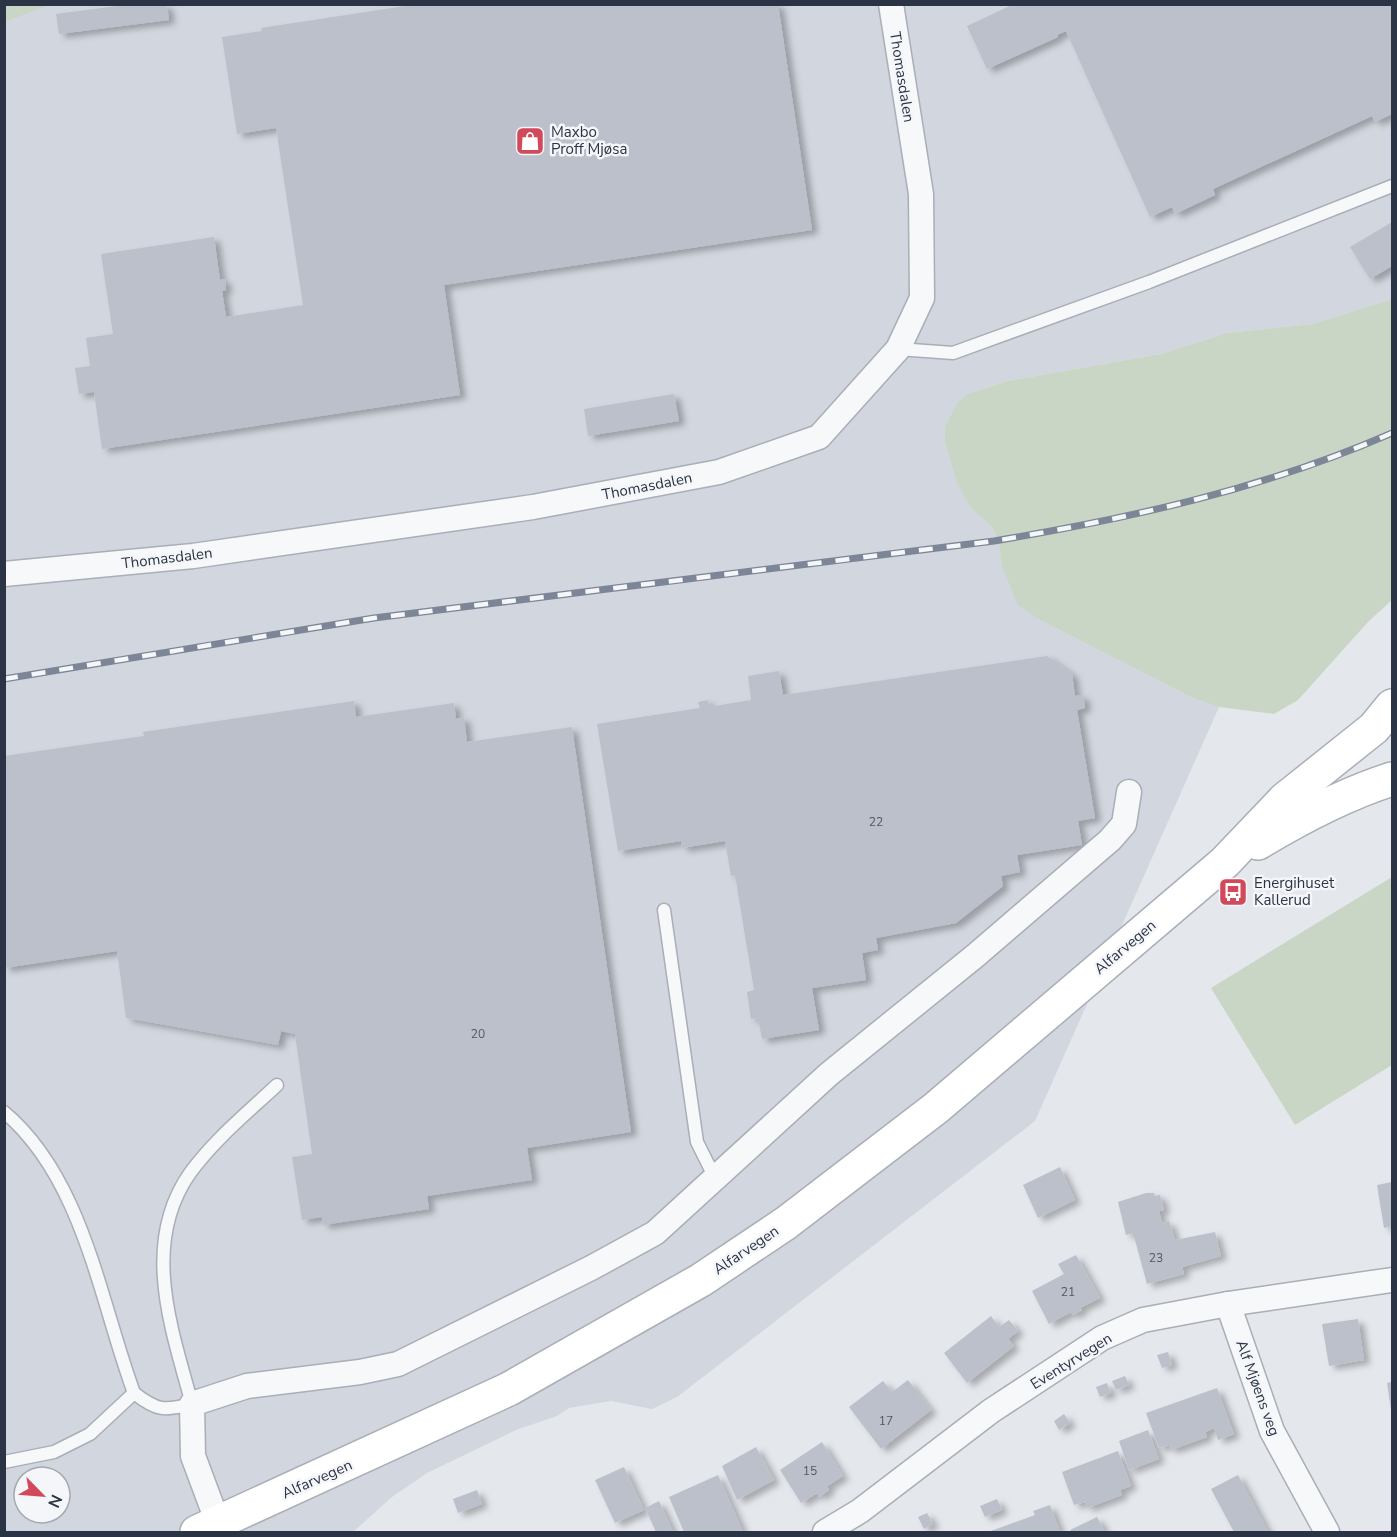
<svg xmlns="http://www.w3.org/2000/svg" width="1397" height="1537" font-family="'Nunito Sans',sans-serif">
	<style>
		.built { fill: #d2d6de; fill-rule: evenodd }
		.green { fill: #c9d6c5 }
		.building { fill: #bbc0ca; filter: url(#shadow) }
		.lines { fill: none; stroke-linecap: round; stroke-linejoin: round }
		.service-casing { stroke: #a9aeb7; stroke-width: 15 }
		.minor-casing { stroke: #a9aeb7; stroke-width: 27 }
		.secondary-casing { stroke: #a9aeb7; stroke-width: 36 }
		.service { stroke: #f7f8fa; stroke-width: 12 }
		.minor { stroke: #f7f8fa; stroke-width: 24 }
		.secondary { stroke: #fff; stroke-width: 33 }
		.rail-casing { stroke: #7d8696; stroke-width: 7 }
		.rail { stroke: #f4f6f9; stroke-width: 4.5; stroke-dasharray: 14; stroke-linecap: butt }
		.labels { text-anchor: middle; stroke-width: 5; stroke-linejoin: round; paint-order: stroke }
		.number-label { font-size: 12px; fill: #4f5766 }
		.street-label { font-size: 15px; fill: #2b3445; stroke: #f4f6f9 }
		.poi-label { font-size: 15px; fill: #2b3445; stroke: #f4f6f9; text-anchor: start }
	</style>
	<defs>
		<filter id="shadow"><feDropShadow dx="6" dy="4" stdDeviation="3" flood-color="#0004"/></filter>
	</defs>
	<rect width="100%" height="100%" fill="#e4e7ec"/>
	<!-- built -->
	<path class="built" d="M49,4L1392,5V299L1313,324L1227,333L1161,354L1008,381L968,394L970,507L991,526L998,538L1002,566L1042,621L1193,698L1219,707L1035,1121L677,1397L652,1409L611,1401L569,1408L557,1416L516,1430L427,1473L392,1497L353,1532H5V22ZM24,1477H60V1513H24Z"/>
	<!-- green -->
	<g class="green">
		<path d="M5,4H49V5L5,22Z"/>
		<path d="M1392,299V600L1368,622L1298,700L1274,714L1219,707L1193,698L1042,621L1018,605L1002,566L998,538L991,526L970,507L957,482L945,441V427L958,402L968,394L1008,381L1161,354L1227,333L1313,324Z"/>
		<path d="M1392,877V1065L1295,1125L1211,988Z"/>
	</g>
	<!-- building -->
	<g class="building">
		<path d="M418,4H778L812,230L444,285L460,395L102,449L94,392L79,394L75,368L90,366L86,338L113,334L101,254L214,237L220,280L225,279L226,290L222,291L226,317L303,305L276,128L237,134L222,37L262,31L261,28Z"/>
		<path d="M1014,4H1392V114L1375,122L1372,116L1213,189L1215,195L1175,214L1172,207L1150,217L1066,31L1057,35L1058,37L987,69L967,26Z"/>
		<path d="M125,5H167L169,20L59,34L56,14Z"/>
		<path d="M1392,222V266L1370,279L1350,247Z"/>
		<path d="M674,394L679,421L588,436L584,409Z"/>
		<path d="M1047,656L1072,674L1075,696L1083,695L1085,708L1077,710L1095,818L1078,821L1082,845L1017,855L1020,872L1001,876L1003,886L956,923L876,938L878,950L862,953L866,980L812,988L819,1030L762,1039L758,1018L751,1019L747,992L754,990L735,875L731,876L725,841L682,848L681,841L618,851L597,724L700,708L698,702L708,700L709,707L751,700L748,676L779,671L783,695Z"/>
		<path d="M354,701L356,717L454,703L456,719L464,717L467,742L572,727L631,1132L527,1148L532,1180L427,1196L429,1209L323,1225L322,1217L302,1220L292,1157L312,1154L295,1034L281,1031L278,1045L126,1018L117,951L4,968V756L144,736L143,732Z"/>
		<path d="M1060,1167L1075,1200L1038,1218L1023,1185Z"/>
		<path d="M1392,1182V1226L1384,1228L1377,1185Z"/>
		<path d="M1146,1193H1154L1155,1196L1160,1195L1164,1210L1159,1211L1162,1223L1169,1221L1175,1240L1215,1232L1221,1256L1182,1267L1184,1274L1147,1284L1133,1233L1126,1235L1118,1202Z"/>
		<path d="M1076,1255L1100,1298L1080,1308L1082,1310L1073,1315L1071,1312L1049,1324L1032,1291L1064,1274L1058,1264Z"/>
		<path d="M991,1316L999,1327L1009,1320L1018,1331L1008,1339L1014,1346L967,1383L944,1353Z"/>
		<path d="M1358,1319L1364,1360L1329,1366L1322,1324Z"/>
		<path d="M1168,1352L1172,1365L1162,1368L1157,1355Z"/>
		<path d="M1125,1376L1129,1385L1116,1390L1112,1381Z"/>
		<path d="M908,1380L931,1410L881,1449L849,1407L883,1381L892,1392Z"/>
		<path d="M1392,1382V1409H1391L1387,1383Z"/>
		<path d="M1107,1383L1111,1393L1100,1397L1096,1387Z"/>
		<path d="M1217,1388L1234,1434L1218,1440L1214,1428L1205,1432L1207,1437L1171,1450L1169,1445L1159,1448L1146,1413Z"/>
		<path d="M1064,1414L1070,1423L1059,1430L1054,1421Z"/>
		<path d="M1148,1430L1159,1459L1129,1470L1119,1441Z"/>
		<path d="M822,1442L843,1476L827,1486L829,1490L819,1497L817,1493L801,1503L780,1470Z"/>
		<path d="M756,1447L774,1480L737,1500L722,1466Z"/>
		<path d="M1118,1451L1131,1486L1120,1490L1122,1495L1087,1508L1085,1502L1074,1505L1062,1472Z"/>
		<path d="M624,1467L644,1510L615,1523L595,1480Z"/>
		<path d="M718,1475L743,1532H684L669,1497Z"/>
		<path d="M1238,1475L1268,1532H1234L1211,1489Z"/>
		<path d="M477,1490L482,1504L458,1513L453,1499Z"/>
		<path d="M997,1499L1002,1510L985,1517L980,1506Z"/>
		<path d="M659,1501L673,1532H656L645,1508Z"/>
		<path d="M1050,1505L1060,1532H988L1035,1515L1033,1511Z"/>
		<path d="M927,1513L933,1524L924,1529L918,1517Z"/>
		<path d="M1097,1517L1105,1532H1072L1070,1530Z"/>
	</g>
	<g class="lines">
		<!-- service casing -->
		<g class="service-casing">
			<g id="service">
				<path d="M898,349L953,353L1149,282L1392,186"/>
				<path d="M664,910L697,1142L715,1178"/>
				<path d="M4,1112C83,1178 100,1301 134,1393C157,1411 164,1411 192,1404C172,1330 140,1244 190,1173C214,1140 247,1113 277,1085"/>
				<path d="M4,1462L54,1452L90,1434L134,1393"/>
			</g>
		</g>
		<!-- minor casing -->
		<g class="minor-casing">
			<g id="minor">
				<path d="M4,574L193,556L533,507L719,472L819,437L898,349L922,298L921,194L891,4"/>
				<path d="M1228,1304L1272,1431L1327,1532"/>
				<path d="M218,1523L193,1456L192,1404L247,1386L360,1372L398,1364L591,1268L655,1233L829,1074L975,956L1110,840L1124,824L1129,792"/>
				<path d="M825,1532L860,1511L991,1411L1102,1338L1143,1320L1228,1304L1392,1280"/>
			</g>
		</g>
		<!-- secondary casing -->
		<g class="secondary-casing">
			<g id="secondary">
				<path d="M1258,843C1301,817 1345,794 1392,779"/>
				<path d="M197,1532L509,1389L701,1280L786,1223L936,1108L1225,862L1285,799L1374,728L1392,706"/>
			</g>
		</g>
		<!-- service -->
		<use href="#service" class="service"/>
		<!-- minor -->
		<use href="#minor" class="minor"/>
		<!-- secondary -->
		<use href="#secondary" class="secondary"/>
		<!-- rail casing -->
		<g class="rail-casing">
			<path id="rail" d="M4,679L374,618L994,541C1131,518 1264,489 1392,433"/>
		</g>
		<!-- rail -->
		<use href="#rail" class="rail"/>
	</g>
	<!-- icons -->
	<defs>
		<g id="shop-square" transform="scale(1.5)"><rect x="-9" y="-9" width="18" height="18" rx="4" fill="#d1495b" stroke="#f4f6f9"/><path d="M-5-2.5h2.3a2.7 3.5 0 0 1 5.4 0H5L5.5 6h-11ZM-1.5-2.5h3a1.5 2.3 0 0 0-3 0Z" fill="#fff"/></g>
		<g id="bus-square" transform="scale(1.5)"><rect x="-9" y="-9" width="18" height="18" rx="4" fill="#d1495b" stroke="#f4f6f9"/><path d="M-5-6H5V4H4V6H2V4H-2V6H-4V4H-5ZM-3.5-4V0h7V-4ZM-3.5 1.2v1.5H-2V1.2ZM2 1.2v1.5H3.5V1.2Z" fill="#fff"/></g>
	</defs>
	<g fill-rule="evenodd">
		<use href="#shop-square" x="530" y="141"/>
		<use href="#bus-square" x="1233" y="892"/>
	</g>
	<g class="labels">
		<!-- number labels -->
		<g class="number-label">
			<text x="876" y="826">22</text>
			<text x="478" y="1038">20</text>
			<text x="1156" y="1262">23</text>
			<text x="1068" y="1296">21</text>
			<text x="886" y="1425">17</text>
			<text x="810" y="1475">15</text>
		</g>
		<!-- street labels -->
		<g class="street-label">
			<text transform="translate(902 77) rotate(81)" y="5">Thomasdalen</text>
			<text transform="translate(647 486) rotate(-11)" y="5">Thomasdalen</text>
			<text transform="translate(167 558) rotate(-7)" y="5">Thomasdalen</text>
			<text transform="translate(1125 947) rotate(-40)" y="5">Alfarvegen</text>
			<text transform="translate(746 1250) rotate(-34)" y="5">Alfarvegen</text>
			<text transform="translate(1071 1361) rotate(-32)" y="5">Eventyrvegen</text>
			<text transform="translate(1258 1388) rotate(70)" y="5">Alf Mjøens veg</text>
			<text transform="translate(317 1479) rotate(-24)" y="5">Alfarvegen</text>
		</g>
		<!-- poi labels -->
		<g class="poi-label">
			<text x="551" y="137">Maxbo<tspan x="551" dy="17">Proff Mjøsa</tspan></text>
			<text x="1254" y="888">Energihuset<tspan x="1254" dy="17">Kallerud</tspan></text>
		</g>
	</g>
	<!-- border -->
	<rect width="1397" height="1537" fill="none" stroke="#2b3445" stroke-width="12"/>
	<!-- north arrow -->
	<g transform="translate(42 1495) rotate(115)"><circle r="28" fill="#f4f6f9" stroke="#a4a8b1" stroke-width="1.5"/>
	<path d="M0-4.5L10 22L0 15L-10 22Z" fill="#d1495b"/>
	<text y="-9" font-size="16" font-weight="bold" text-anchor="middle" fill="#2b3445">N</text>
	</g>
</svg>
